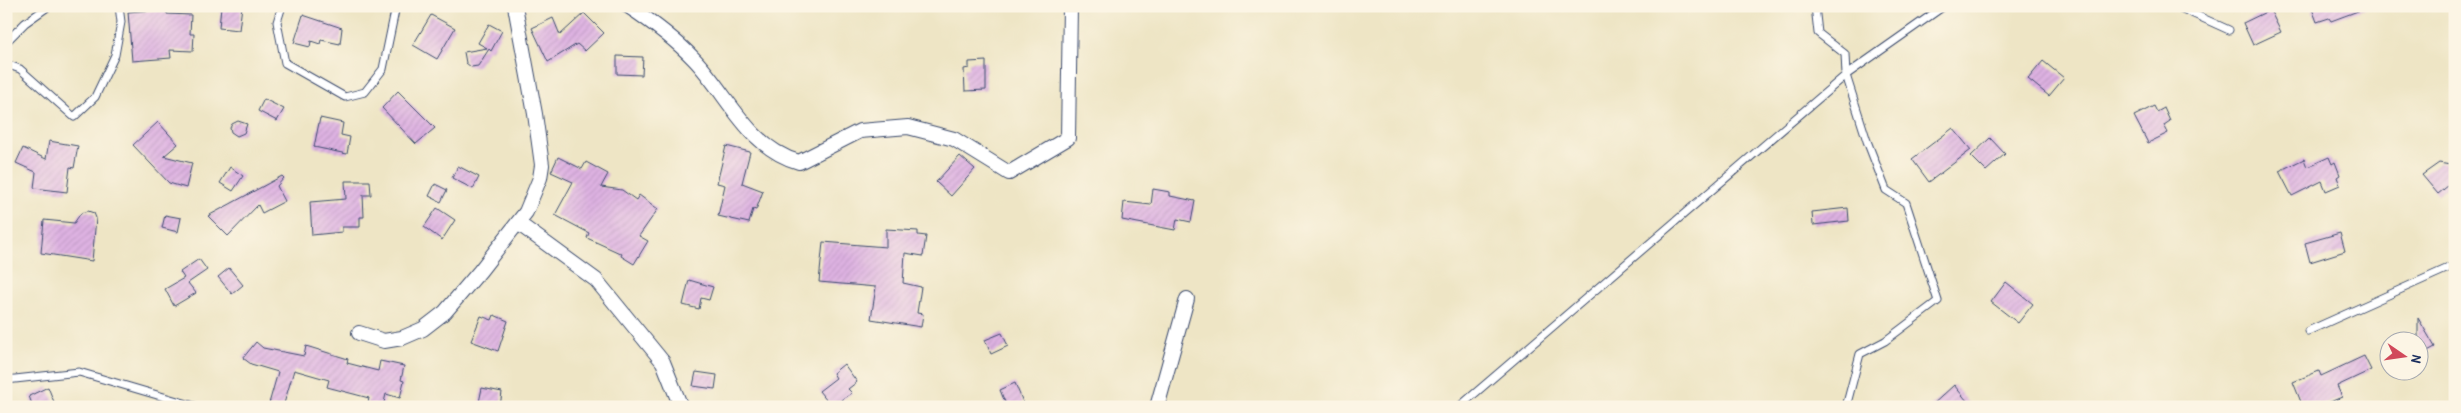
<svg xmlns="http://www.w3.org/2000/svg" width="2461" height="413" font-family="'Patrick Hand',sans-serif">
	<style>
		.building { fill: url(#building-hatch) }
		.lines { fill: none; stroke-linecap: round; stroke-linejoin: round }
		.lane-casing { stroke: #3b4a6d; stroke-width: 9 }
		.street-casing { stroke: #3b4a6d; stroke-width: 16 }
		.lane { stroke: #fff; stroke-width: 7 }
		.street { stroke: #fff; stroke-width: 14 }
	</style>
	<defs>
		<pattern id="building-hatch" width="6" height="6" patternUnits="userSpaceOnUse" patternTransform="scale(1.25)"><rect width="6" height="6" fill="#deb2e2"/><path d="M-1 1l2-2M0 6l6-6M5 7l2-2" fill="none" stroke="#be99c4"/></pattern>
	</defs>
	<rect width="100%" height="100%" fill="#fcf5e5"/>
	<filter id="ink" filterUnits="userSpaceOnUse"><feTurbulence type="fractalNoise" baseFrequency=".02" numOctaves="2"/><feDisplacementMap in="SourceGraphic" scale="10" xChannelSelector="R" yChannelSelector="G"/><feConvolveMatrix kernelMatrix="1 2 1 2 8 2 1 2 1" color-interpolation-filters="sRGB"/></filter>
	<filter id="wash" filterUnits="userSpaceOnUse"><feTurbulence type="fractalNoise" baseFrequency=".0096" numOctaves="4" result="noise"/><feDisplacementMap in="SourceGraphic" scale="20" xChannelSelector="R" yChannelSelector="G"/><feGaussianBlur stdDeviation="1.12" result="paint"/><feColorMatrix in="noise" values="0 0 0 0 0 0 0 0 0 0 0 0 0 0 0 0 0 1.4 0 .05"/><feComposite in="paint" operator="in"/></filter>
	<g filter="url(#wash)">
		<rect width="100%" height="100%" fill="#eee5c5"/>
		<g id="blocks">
			<!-- building -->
			<g class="building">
				<path d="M221,6H242L239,30L219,28Z"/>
				<path d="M2311,6H2366V8L2331,21L2329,18L2317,22Z"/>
				<path d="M167,9V14L191,15L190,34H194L193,51L170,50L171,58L132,61L128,12Z"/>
				<path d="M2270,10L2281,32L2253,45L2243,23Z"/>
				<path d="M584,13L604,33L585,51L577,44L548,62L532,28L553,18L560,35Z"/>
				<path d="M303,15L342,28L340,44L321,40L320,44L311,41L310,47L294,43Z"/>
				<path d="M431,15L455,28L437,59L413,45Z"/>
				<path d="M489,24L502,31L491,51L489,49L478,66L471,67L466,63L464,52L487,48L478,43Z"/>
				<path d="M617,56L643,57L642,75L617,74Z"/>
				<path d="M986,61V90L965,91L964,69L969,68V62Z"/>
				<path d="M2043,61L2064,78L2049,96L2028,79Z"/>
				<path d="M398,91L435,128L416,144L382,108Z"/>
				<path d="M264,99L284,109L277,121L258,111Z"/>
				<path d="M2154,106L2157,112L2164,108L2170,121L2164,125L2168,133L2148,143L2134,116Z"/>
				<path d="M320,118L343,123L341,135L350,137L347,154L314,147Z"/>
				<path d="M238,121L247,124L244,133L237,136L231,132L230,128L232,124Z"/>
				<path d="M158,122L178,144L164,156L192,163L186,188L169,183L133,145Z"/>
				<path d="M1953,128L1971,150L1929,182L1912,159Z"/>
				<path d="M1990,138L2005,154L1986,171L1971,156Z"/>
				<path d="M49,141L78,146L74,168L70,167L67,192L34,188L36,172L16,163L23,148L46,159Z"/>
				<path d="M726,146L750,152L742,183L763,191L756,210L753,209L749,223L718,216L725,185L717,183Z"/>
				<path d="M960,156L975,169L951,196L936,182Z"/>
				<path d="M558,157L582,169L586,162L608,174L601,187L622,190L636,200L639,195L658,209L639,236L648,241L634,264L621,256L622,254L587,238L589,233L555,215L573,182L551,172Z"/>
				<path d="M2329,157L2332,164L2335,162L2340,175L2337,177L2340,185L2326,191L2322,181L2292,196L2279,171L2304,159L2307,167Z"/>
				<path d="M2439,163L2450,165L2454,175L2449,185L2438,194L2422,175Z"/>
				<path d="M458,166L479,177L473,189L452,178Z"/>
				<path d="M230,167L243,176L233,191L220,183Z"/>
				<path d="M282,176L284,178L277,186L285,201L262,213L258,205L228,236L208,216Z"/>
				<path d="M345,181H370L371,195H363L364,217H360V227H342V232L312,235L310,202L346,199Z"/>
				<path d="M435,184L447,190L441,202L429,196Z"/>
				<path d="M1153,189L1170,192V196L1195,201L1191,222L1177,219L1175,230L1122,220L1124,202L1151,205Z"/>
				<path d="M437,208L455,220L442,240L424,227Z"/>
				<path d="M1848,208L1849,221L1813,225L1812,212Z"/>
				<path d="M88,211L94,213L96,218L92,261L41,253L44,220L74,223L81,213Z"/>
				<path d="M165,215L181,218L178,232L162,228Z"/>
				<path d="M886,229L918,231V235L926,236L923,256L905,253L903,283L921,287L917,313L923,314L921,327L871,319L876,287L819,282L823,242L886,247Z"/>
				<path d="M2340,233L2345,251L2310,262L2305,243Z"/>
				<path d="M199,259L207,270L188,283L196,293L174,306L165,289L184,278L180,272Z"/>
				<path d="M229,268L243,285L232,294L218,277Z"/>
				<path d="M689,280L713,287L709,300L701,298L699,309L683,305Z"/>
				<path d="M2006,282L2033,304L2018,323L1991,302Z"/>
				<path d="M494,315L508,321L498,351L471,341L481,316L492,320Z"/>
				<path d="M2418,318L2435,347L2418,356Z"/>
				<path d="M1002,333L1008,346L991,354L985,340Z"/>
				<path d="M256,342L263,348L304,356L306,346L348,359L347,363L378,371L380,361L404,366L401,380L404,381L400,398L386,394L383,407H367L369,398L327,387L329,380L294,370L283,407H268L278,372L251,364L243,358Z"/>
				<path d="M2364,356L2371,370L2337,386L2342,397L2318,407H2303L2293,382L2319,371L2321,376Z"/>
				<path d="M844,364L857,382L848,389L852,393L832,407L819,391L836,378L833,373Z"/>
				<path d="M696,372L717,375L715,389L693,386Z"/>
				<path d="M1015,383L1025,407H1007L1000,390Z"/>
				<path d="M1954,385L1972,407H1930Z"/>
				<path d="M48,387L56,407H33L29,396Z"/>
				<path d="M482,388L502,392L500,407H478Z"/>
			</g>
		</g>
	</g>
	<g filter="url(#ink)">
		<use href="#blocks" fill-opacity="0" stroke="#3b4a6d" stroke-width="1"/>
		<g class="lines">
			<!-- lane casing -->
			<g class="lane-casing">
				<g id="lane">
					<path d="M282,6L277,22L285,63L345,97L365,92L383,69L396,6"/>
					<path d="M1815,6L1818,33L1845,54L1846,75L1867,141L1886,190L1906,203L1938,301L1885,341L1860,354L1846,407"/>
					<path d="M2176,6L2229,30"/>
					<path d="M6,42L25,23L49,6"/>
					<path d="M6,64L20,69L74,117L95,97L115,55L121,22L119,6"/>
					<path d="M2308,331L2455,265"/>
					<path d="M6,380L79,372L198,407"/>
					<path d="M1459,407L1846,75L1944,6"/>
				</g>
			</g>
			<!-- street casing -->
			<g class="street-casing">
				<g id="street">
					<path d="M628,6C652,22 674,38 694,59C728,94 748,148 799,162L860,131L908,127L954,139L1009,173L1068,138L1070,6"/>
					<path d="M518,223L596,280L663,362L681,407"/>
					<path d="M359,333L384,341L402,338L423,329L445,312L480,271L526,212L540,178L542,165L535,114L515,6"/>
					<path d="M1157,407L1187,299"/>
				</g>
			</g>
			<!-- lane -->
			<use href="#lane" class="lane"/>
			<!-- street -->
			<use href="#street" class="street"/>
		</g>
	</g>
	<!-- margin -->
	<rect width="2461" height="413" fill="none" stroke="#fcf5e5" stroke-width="25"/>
	<!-- north arrow -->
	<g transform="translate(2404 356) rotate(103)"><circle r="24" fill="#fcf5e5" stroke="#a2a6af"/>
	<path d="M0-4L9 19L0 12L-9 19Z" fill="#d1495b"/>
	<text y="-8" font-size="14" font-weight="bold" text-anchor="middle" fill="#1b2f5e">N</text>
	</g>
</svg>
